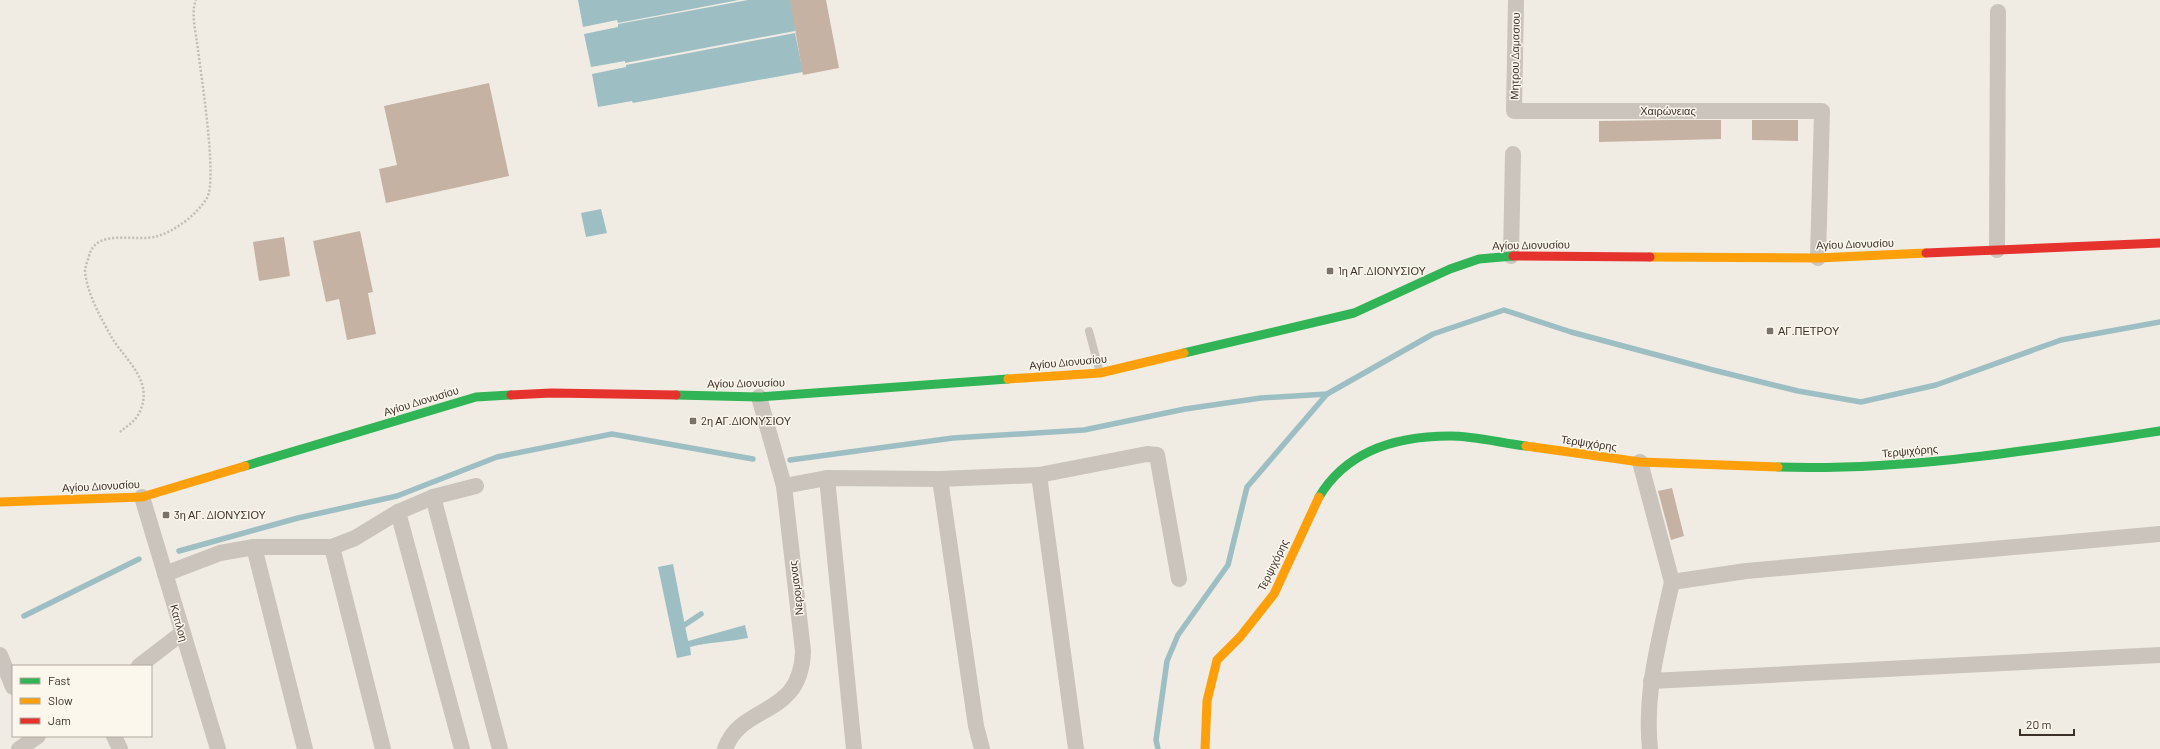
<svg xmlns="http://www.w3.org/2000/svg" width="2160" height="749" font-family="Barlow,sans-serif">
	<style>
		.water { fill: #9dbfc4 }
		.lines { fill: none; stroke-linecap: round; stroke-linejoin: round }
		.stream { stroke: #9dbfc4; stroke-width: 5.5 }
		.building { fill: #c6b2a3 }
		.path { stroke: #c3bcb4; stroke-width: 2.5; stroke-dasharray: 2 2; stroke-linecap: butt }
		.lane { stroke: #cac4bc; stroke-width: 8 }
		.street { stroke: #cac4bc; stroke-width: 16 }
		.fast { stroke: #30b455; stroke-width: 9 }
		.slow { stroke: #ff9f0a; stroke-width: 9 }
		.jam { stroke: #e5322d; stroke-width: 9 }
		.poi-dot { fill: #7b726a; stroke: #fcf7ec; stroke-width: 1.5 }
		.labels { text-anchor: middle; stroke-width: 3; stroke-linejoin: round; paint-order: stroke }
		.street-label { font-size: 11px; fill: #3c3129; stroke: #fcf7ec }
		.poi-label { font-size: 11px; fill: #3c3129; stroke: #fcf7ec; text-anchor: start }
	</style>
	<rect width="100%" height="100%" fill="#f0ece3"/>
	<!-- water -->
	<g class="water">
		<path d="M578,0H739L618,23L617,20L583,27Z"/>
		<path d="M748,0H818L822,24L795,29V31L625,63V61L591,67L584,34L618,27V24Z"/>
		<path d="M795,33L803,72L633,103L632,101L598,107L592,74L626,67V65Z"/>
		<path d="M601,209L607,233L586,237L581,213Z"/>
		<path d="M673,564L688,641L745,625L748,638C728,642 709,642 690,647L691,655L677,658L658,567Z"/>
	</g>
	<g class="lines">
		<!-- stream -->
		<g class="stream">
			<path d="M790,460L953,438L1084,430L1185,409L1261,398L1327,394L1433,334L1504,310L1571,332L1713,370L1798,391L1861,402L1936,385L2061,340L2160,322"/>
			<path d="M179,551L298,518L397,496L497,457L612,434L753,459"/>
			<path d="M24,616L139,559"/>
			<path d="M680,628L701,614"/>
			<path d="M1158,749L1156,740L1167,661L1178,635L1228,565L1247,487L1327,394"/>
		</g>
	</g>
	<!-- building -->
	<g class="building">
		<path d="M790,0H826L839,68L803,75Z"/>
		<path d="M489,83L509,176L386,203L379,169L397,165L384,106Z"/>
		<path d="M1671,120H1721V139L1599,142V121Z"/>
		<path d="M1752,120H1798V141L1752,140Z"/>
		<path d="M360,231L373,292L368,293L376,334L347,340L339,299L326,302L313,241Z"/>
		<path d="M284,237L290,276L259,281L253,242Z"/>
		<path d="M1672,488L1684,536L1671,540L1658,491Z"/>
	</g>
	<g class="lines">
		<!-- path -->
		<path class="path" d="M120,432C126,427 134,422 138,415C156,383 127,362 112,338C101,318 87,294 85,271C85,266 88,261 89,256C96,227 137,243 158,236C177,230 197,214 207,198C218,179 200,69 197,42C195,29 191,12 196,0"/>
		<!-- lane -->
		<path class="lane" d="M1089,331L1100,373"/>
		<!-- street -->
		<g class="street">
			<path d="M1516,0L1514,111H1822L1818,258"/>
			<path d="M1997,250L1998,12"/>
			<path d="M1511,256L1513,154"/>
			<path d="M1640,462L1672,582"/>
			<path d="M1039,475L1076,749"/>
			<path d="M827,478L854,749"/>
			<path d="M940,479L976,726L982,749"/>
			<path d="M784,486L827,478L940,479L1039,475L1147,454L1157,455L1179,579"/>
			<path d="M142,497L218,749"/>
			<path d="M433,497L500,749"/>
			<path d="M398,512L462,749"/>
			<path d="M254,547H332L355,538L398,512L433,497L476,486"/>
			<path d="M332,547L383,749"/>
			<path d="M165,574L220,553L254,547L305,749"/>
			<path d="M0,655L13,687"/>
			<path d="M139,666L182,633"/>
			<path d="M1651,681L2160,655"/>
			<path d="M114,736L120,749"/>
			<path d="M19,749L38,736"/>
			<path d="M725,749C742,702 801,719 803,651L784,486L759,397"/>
			<path d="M1650,749C1644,692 1660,637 1672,582L1746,571L2160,534"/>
		</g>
		<!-- fast -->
		<g class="fast">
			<path d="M1184,353L1354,313L1450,269L1479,259L1513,256"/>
			<path d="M676,395L759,397L1008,379"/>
			<path d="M245,466L476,397L511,395"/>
			<path d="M1778,467C1906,471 2033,450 2160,431"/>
			<path d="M1319,497C1347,450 1398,436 1450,436C1475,436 1501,443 1526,446"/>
		</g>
		<!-- slow -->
		<g class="slow">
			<path d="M1650,257L1818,258L1926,253"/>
			<path d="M1008,379L1100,373L1184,353"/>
			<path d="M1526,446L1640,462L1778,467"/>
			<path d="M0,502L142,497L245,466"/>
			<path d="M1205,749L1207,701L1217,660L1240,637L1274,594L1319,497"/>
		</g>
		<!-- jam -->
		<g class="jam">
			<path d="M1926,253L2160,243"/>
			<path d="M1513,256L1650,257"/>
			<path d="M511,395L551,393L676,395"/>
		</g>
	</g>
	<!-- markers -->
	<g class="poi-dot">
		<rect x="1326" y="267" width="8" height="8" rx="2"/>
		<rect x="1766" y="327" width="8" height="8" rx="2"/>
		<rect x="689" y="417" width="8" height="8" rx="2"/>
		<rect x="162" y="511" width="8" height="8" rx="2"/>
	</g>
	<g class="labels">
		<!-- street labels -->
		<g class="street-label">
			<text transform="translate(1515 56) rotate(-89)" y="4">Μητρου Δαμασιου</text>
			<text x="1668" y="115">Χαιρώνειας</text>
			<text transform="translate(1855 244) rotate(-2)" y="4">Αγίου Διονυσίου</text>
			<text transform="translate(1531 245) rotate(-1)" y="4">Αγίου Διονυσίου</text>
			<text transform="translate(1068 362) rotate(-5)" y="4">Αγίου Διονυσίου</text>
			<text transform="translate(746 383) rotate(-1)" y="4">Αγίου Διονυσίου</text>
			<text transform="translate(421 401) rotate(-17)" y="4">Αγίου Διονυσίου</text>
			<text transform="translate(1589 443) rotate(8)" y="4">Τερψιχόρης</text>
			<text transform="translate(1910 451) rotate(-5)" y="4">Τερψιχόρης</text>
			<text transform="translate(101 486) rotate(-3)" y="4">Αγίου Διονυσίου</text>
			<text transform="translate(1273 565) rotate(-64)" y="4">Τερψιχόρης</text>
			<text transform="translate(796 588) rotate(-97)" y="4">Νερομανας</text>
			<text transform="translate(179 623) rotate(74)" y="4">Καπλοη</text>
		</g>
		<!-- poi labels -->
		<g class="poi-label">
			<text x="1338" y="275">1η ΑΓ.ΔΙΟΝΥΣΙΟΥ</text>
			<text x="1778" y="335">ΑΓ.ΠΕΤΡΟΥ</text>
			<text x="701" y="425">2η ΑΓ.ΔΙΟΝΥΣΙΟΥ</text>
			<text x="174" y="519">3η ΑΓ. ΔΙΟΝΥΣΙΟΥ</text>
		</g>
	</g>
	<!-- legend -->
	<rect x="12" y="665" width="140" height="72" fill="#fcf7ec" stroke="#afa89e"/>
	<rect x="20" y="678" width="20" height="6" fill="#30b455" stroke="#afa89e"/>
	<text x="48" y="685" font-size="12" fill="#3c3129">Fast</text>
	<rect x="20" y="698" width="20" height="6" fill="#ff9f0a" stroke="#afa89e"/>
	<text x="48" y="705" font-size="12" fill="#3c3129">Slow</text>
	<rect x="20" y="718" width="20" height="6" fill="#e5322d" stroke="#afa89e"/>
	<text x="48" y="725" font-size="12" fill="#3c3129">Jam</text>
	<!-- scale -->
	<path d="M2020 729v6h54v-6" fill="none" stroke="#3c3129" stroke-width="2"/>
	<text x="2026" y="729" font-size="12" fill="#3c3129" stroke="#fcf7ec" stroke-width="3" paint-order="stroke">20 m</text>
</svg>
